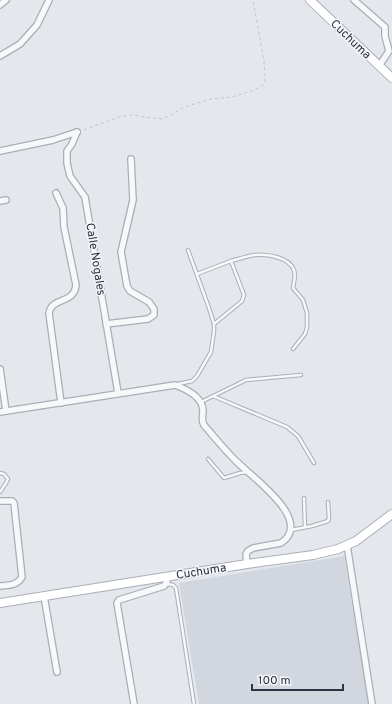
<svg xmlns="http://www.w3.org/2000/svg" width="392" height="704" font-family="Overpass,sans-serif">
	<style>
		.built { fill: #d2d6de }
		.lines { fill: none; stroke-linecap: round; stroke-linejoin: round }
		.lane-casing { stroke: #a9aeb7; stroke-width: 4.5 }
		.street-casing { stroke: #a9aeb7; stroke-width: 8 }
		.secondary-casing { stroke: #a9aeb7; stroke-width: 10 }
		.path { stroke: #c2c5cb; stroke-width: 1; stroke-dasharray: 3 3; stroke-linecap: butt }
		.lane { stroke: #f7f8fa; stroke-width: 2.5 }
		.street { stroke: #f7f8fa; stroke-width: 5.5 }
		.secondary { stroke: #fff; stroke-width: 8 }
		.labels { text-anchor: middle; stroke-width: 3; stroke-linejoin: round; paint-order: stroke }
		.street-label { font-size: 12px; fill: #2b3445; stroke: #f4f6f9 }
	</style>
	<rect width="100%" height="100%" fill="#e4e7ec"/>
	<!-- built -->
	<path class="built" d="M344,556L369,704H199L179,583Z"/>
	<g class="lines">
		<!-- lane casing -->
		<g class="lane-casing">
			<g id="lane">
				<path d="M231,261C239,259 247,256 255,255C267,254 289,257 294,270C296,276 294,282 293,288L303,300L307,313V327L305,334L293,349"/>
				<path d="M197,274L231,261L244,295L242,301L214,324"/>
				<path d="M178,384L192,381L197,376L211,352L214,331V324L209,308L188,250"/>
				<path d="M213,396L287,427L298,436L314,463"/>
				<path d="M201,402L246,380L301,375"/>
				<path d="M208,459L224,478L240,473L247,472"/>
				<path d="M0,473L4,474L8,479L6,483L0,492"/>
				<path d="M304,498L305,527"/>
				<path d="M291,530L312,526L328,521L329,518L328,502"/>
				<path d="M167,584L173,585L176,588L194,704"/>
			</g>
		</g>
		<!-- street casing -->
		<g class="street-casing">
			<g id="street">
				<path d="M354,0L385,27V36L389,51L379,66"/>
				<path d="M0,5L6,0"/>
				<path d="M0,56L20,44L37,25L49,0"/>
				<path d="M77,132L72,144L67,151V163L70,176L85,197L118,393"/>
				<path d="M0,151L53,140L77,132"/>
				<path d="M56,193L63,208L64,227L76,285C74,305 52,296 49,313L61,403"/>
				<path d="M0,201L6,200"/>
				<path d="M106,324L148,319L154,315V309L149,302L130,291L127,286L121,252L133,200L131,159"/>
				<path d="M0,369L6,411"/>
				<path d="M0,412L175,385C186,389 202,396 203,410C203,416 201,420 204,425C214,437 224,449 235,460C250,476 315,520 281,543L253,548L248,551L246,554L247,564"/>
				<path d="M0,501H12L14,503L22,577C17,586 9,585 0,586"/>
				<path d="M347,545L372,704"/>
				<path d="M44,596L57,672"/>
				<path d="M134,704L117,603L119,600L164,586L167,582V576"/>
			</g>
		</g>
		<!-- secondary casing -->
		<g class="secondary-casing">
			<g id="secondary">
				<path d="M310,0L392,78"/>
				<path d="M0,603L247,564L313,555L338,549L356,541L392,514"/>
			</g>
		</g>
		<!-- path -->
		<path class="path" d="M84,130L122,116L131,115L161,119L171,115L184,107L211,99L232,97L255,90L262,86L265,81L264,61L253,0"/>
		<!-- lane -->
		<use href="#lane" class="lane"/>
		<!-- street -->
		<use href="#street" class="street"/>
		<!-- secondary -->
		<use href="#secondary" class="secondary"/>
	</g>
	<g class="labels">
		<!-- street labels -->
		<g class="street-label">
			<text transform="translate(351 39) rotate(44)" y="4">Cuchuma</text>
			<text transform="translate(96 259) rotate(81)" y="4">Calle Nogales</text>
			<text transform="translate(201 571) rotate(-9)" y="4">Cuchuma</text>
		</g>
	</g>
	<!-- scale -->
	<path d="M252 684v6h91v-6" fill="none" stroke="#2b3445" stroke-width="2"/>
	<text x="258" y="684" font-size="12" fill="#2b3445" stroke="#f4f6f9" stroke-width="3" paint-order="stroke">100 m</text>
</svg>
